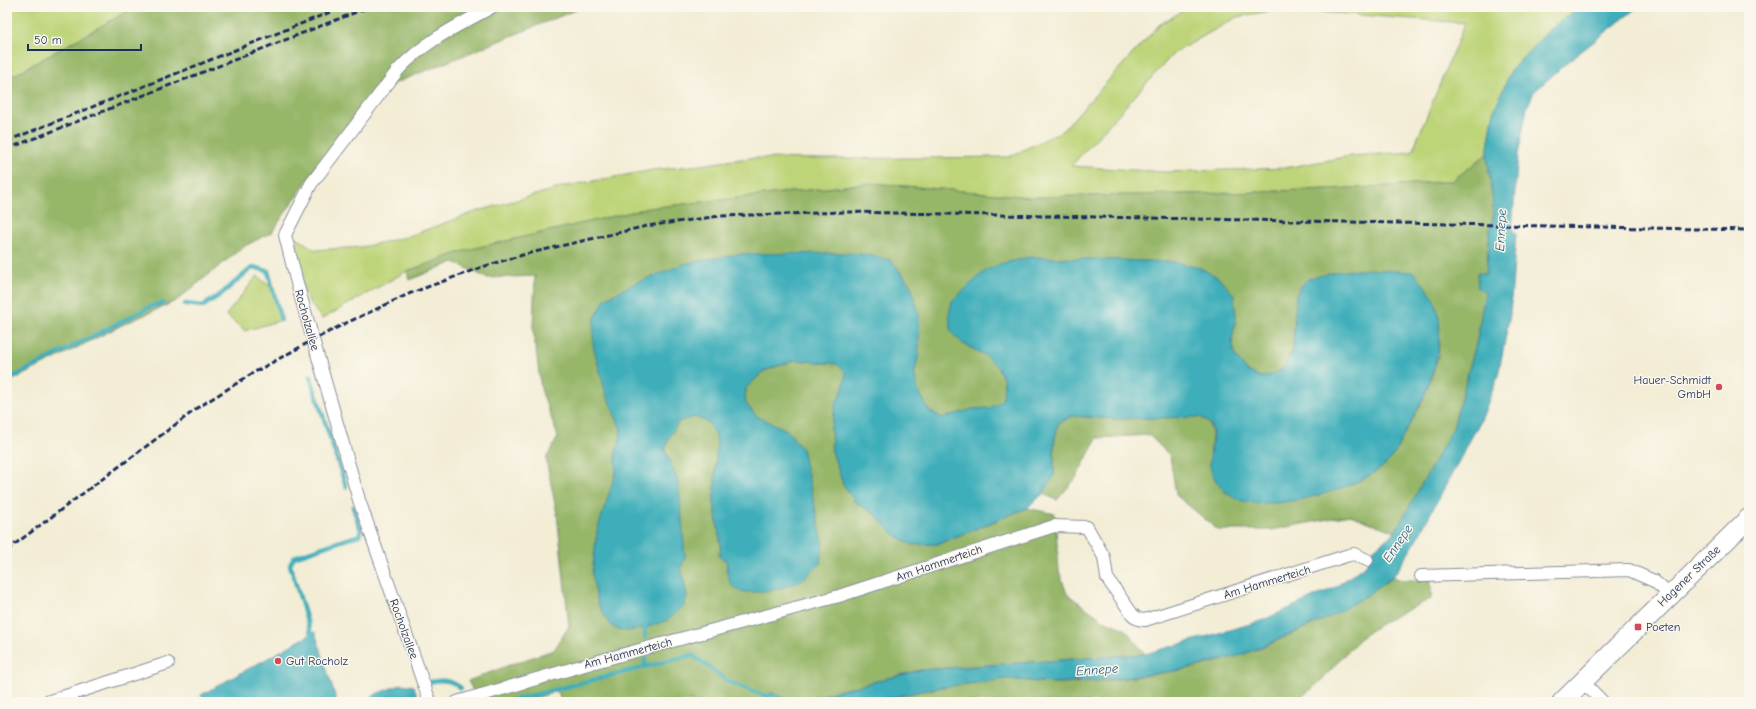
<svg xmlns="http://www.w3.org/2000/svg" width="1756" height="709" font-family="'Comic Neue',sans-serif">
	<style>
		.green { fill: #bdd478; stroke: #6c826b; fill-rule: evenodd }
		.forest { fill: #96b668; stroke: #587263 }
		.water { fill: #3eaeba; stroke: #2c6e8c }
		.lines { fill: none; stroke-linecap: round; stroke-linejoin: round }
		.stream { stroke: #3eaeba; stroke-width: 4.5 }
		.street-casing { stroke: #878e9a; stroke-width: 14 }
		.primary-casing { stroke: #878e9a; stroke-width: 21 }
		.street { stroke: #fff; stroke-width: 12 }
		.primary { stroke: #fff; stroke-width: 19 }
		.rail { stroke: #1b2f5e; stroke-width: 3; stroke-dasharray: 6 3; stroke-linecap: butt }
		.poi-dot { fill: #d1495b; stroke: #fbf7ec; stroke-width: 1.5 }
		.labels { text-anchor: middle; stroke-width: 3; stroke-linejoin: round; paint-order: stroke }
		.street-label { font-size: 12px; fill: #1b2f5e; stroke: #fbf7ec }
		.poi-label { font-size: 12px; fill: #1b2f5e; stroke: #fbf7ec; text-anchor: start }
		.water-label { font-size: 13px; font-style: italic; fill: #275b7e; stroke: #fbf7ec }
	</style>
	<rect width="100%" height="100%" fill="#fbf7ec"/>
	<filter id="ink" filterUnits="userSpaceOnUse"><feTurbulence type="fractalNoise" baseFrequency=".025" numOctaves="2"/><feDisplacementMap in="SourceGraphic" scale="8" xChannelSelector="R" yChannelSelector="G"/><feConvolveMatrix kernelMatrix="1 2 1 2 8 2 1 2 1" color-interpolation-filters="sRGB"/></filter>
	<filter id="wash" filterUnits="userSpaceOnUse"><feTurbulence type="fractalNoise" baseFrequency=".012" numOctaves="4" result="noise"/><feDisplacementMap in="SourceGraphic" scale="16" xChannelSelector="R" yChannelSelector="G"/><feGaussianBlur stdDeviation="0.9" result="paint"/><feColorMatrix in="noise" values="0 0 0 0 0 0 0 0 0 0 0 0 0 0 0 0 0 1.4 0 .05"/><feComposite in="paint" operator="in"/></filter>
	<g filter="url(#wash)">
		<rect width="100%" height="100%" fill="#f3edd6"/>
		<!-- green -->
		<g class="green">
			<path d="M7,7H135L7,79Z"/>
			<path d="M1189,7H1578L1547,32L1494,110L1487,154L1452,181L1376,187L1232,193L1031,197L871,183L649,208L467,250L407,271L322,319C317,312 311,306 307,298C299,281 296,256 296,237L315,250L362,247L406,237L475,212L566,186L653,170L700,165L748,158L824,159L1009,157L1062,131L1160,24ZM1281,9L1465,23L1412,152L1350,156L1285,168L1166,172L1071,166L1174,53L1237,17Z"/>
			<path d="M257,276L271,287L281,320L245,331L226,315Z"/>
		</g>
		<!-- forest -->
		<g class="forest">
			<path d="M135,7H583L378,90L320,162L272,232L243,247L176,301L122,325L7,383V79Z"/>
			<path d="M1487,154L1494,213L1490,230L1486,274L1477,273L1485,291L1483,307L1477,340L1453,429L1395,532L1350,515L1271,530H1218L1176,495L1170,456L1149,435L1097,438L1076,478L1057,500L1043,494L1054,475V444L1058,423L1073,416L1114,419L1199,416L1209,423L1212,432L1210,465L1226,493L1238,499L1258,504L1362,480L1390,460L1423,400L1439,354L1436,305L1421,281L1413,272L1294,332L1293,347L1284,368L1273,375L1261,377L1247,371L1235,356L1232,340L1236,317L1219,278L1200,268L1173,262L1031,257L1000,264L951,332L962,343L986,356L998,368L1004,381L1003,399L991,408L973,409L943,418L929,411L918,390L914,374L919,354L911,286L892,261L878,257L739,254L606,394L621,429L620,441L616,452V472L610,494L687,596L681,567L685,558L677,479L665,450L668,439L678,421L696,417L709,423L717,440L714,502L721,547L719,555L727,562L726,571L762,591L779,589L799,582L787,430L756,416L745,402L746,388L764,371L796,360L837,364L846,373L843,389L836,403L831,428L832,451L843,484L855,502L873,513L895,535L938,544L1027,508L1055,514L1059,571L1067,594L1103,620L1125,629L1145,654L920,670L795,702L771,693L763,702H561L558,691L524,702H479L468,681L512,664L554,650L569,626L557,514L546,459L558,437L541,389L533,327L535,276L487,278L454,262L409,280L407,271L467,250L649,208L871,183L1031,197L1232,193L1376,187L1452,181Z"/>
			<path d="M1393,577L1402,580H1431V599C1407,610 1381,621 1361,638C1338,658 1321,688 1292,702H872C916,693 961,681 1006,679C1021,679 1036,683 1051,683C1094,684 1139,677 1181,670C1252,658 1335,618 1393,577Z"/>
		</g>
		<!-- water -->
		<g class="water">
			<path d="M1578,7H1638L1564,65L1534,92L1527,108L1518,155L1512,228L1516,234L1510,315L1498,376L1482,418L1413,546L1397,571L1393,576L1366,596L1328,618L1242,655L1182,670L1113,679L1052,683L1007,679L935,688L872,702H795L920,670L1145,654L1261,621L1334,588L1366,565L1373,550L1395,532L1453,428L1477,340L1485,292L1478,288L1477,273L1486,274L1490,230L1494,213L1487,154L1494,110L1511,70L1547,32Z"/>
			<path d="M854,253L878,257L892,261L911,286L919,315V354L914,374L918,390L929,411L943,418L973,409L991,408L1003,399L1004,381L998,368L986,356L962,343L951,332L949,314L952,301L985,271L1000,264L1031,257L1173,262L1200,268L1219,278L1234,295L1236,317L1232,340L1235,356L1247,371L1261,377L1273,375L1284,368L1293,347L1296,296L1300,287L1308,279L1335,272L1370,269L1413,272C1421,281 1432,293 1436,304C1449,349 1425,399 1403,436C1399,444 1396,454 1390,460C1366,488 1272,514 1237,499C1224,493 1212,480 1210,465C1208,453 1218,434 1209,423C1207,420 1202,418 1199,417L1114,419L1073,416L1058,423L1054,444V475L1043,494L1027,508L938,544L912,545L895,535L873,513L855,502L843,484L832,451L831,429L836,403L843,389L846,373L837,364L796,360L764,371L746,388L745,402L756,416L787,430L802,449L823,543L820,564C813,570 806,578 798,582C786,588 753,595 740,591C728,587 726,573 727,562L719,556L721,547L714,502L717,440L709,423L696,417L679,421L668,439L665,450L677,479L681,506L685,558L681,567L687,596L684,606L668,620L645,628L629,631L618,630L610,625L597,602L592,574L597,531L616,472V452L620,441L621,429L606,394L593,345L594,320L605,299L633,284L684,264L739,254Z"/>
			<path d="M315,632L337,702H205L201,695Z"/>
			<path d="M402,684L414,686L417,696L411,702H366L376,694Z"/>
			<path d="M771,693L795,702H763Z"/>
		</g>
		<g class="lines">
			<!-- stream -->
			<g class="stream">
				<path d="M185,304L203,306L220,295L253,267L268,271L281,320"/>
				<path d="M310,376L346,487"/>
				<path d="M7,380L152,306L163,303"/>
				<path d="M311,634L290,565L294,557L359,535L361,531L353,507"/>
				<path d="M645,637V628"/>
				<path d="M645,666V658"/>
				<path d="M430,682C442,679 451,680 461,688"/>
				<path d="M506,702L692,655L729,682L782,702"/>
			</g>
		</g>
	</g>
	<g filter="url(#ink)">
		<g class="lines">
			<!-- street casing -->
			<g class="street-casing">
				<g id="street">
					<path d="M1421,576L1629,570L1654,581L1670,595"/>
					<path d="M1583,682L1603,702"/>
					<path d="M47,702L168,663"/>
					<path d="M430,702L359,500L298,287L285,235L311,184L398,70C425,41 457,26 492,7"/>
					<path d="M457,702L595,662L839,596L1054,526L1087,527L1104,557L1107,578L1132,614L1138,619L1145,620L1349,555L1354,554L1367,560"/>
				</g>
			</g>
			<!-- primary casing -->
			<g class="primary-casing">
				<path id="primary" d="M1562,702L1749,518"/>
			</g>
			<!-- street -->
			<use href="#street" class="street"/>
			<!-- primary -->
			<use href="#primary" class="primary"/>
			<!-- rail -->
			<g class="rail">
				<path d="M7,141L343,7"/>
				<path d="M7,149L369,7"/>
				<path d="M7,550L199,407L253,373L313,340L344,324L411,293L482,267L526,254L647,226L720,216L847,212L1749,230"/>
			</g>
		</g>
	</g>
	<!-- markers -->
	<g class="poi-dot">
		<circle cx="1719" cy="387" r="4"/>
		<rect x="1634" y="623" width="8" height="8" rx="2"/>
		<circle cx="278" cy="661" r="4"/>
	</g>
	<g class="labels">
		<!-- street labels -->
		<g class="street-label">
			<text transform="translate(307 320) rotate(74)" y="4">Rocholzallee</text>
			<text transform="translate(939 563) rotate(-19)" y="4">Am Hammerteich</text>
			<text transform="translate(1689 576) rotate(-44)" y="4">Hagener Straße</text>
			<text transform="translate(1267 582) rotate(-17)" y="4">Am Hammerteich</text>
			<text transform="translate(404 629) rotate(70)" y="4">Rocholzallee</text>
			<text transform="translate(628 653) rotate(-15)" y="4">Am Hammerteich</text>
		</g>
		<!-- poi labels -->
		<g class="poi-label">
			<text x="1711" y="384" text-anchor="end">Hauer-Schmidt<tspan x="1711" dy="14">GmbH</tspan></text>
			<text x="1646" y="631">Poeten</text>
			<text x="286" y="665">Gut Rocholz</text>
		</g>
		<!-- water labels -->
		<g class="water-label">
			<text transform="translate(1500 230) rotate(-87)" y="5">Ennepe</text>
			<text transform="translate(1397 543) rotate(-56)" y="5">Ennepe</text>
			<text transform="translate(1097 669) rotate(-4)" y="5">Ennepe</text>
		</g>
	</g>
	<!-- margin -->
	<rect width="1756" height="709" fill="none" stroke="#fbf7ec" stroke-width="24"/>
	<!-- scale -->
	<path d="M28 44v6h113v-6" fill="none" stroke="#1b2f5e" stroke-width="2"/>
	<text x="34" y="44" font-size="12" fill="#1b2f5e" stroke="#fbf7ec" stroke-width="3" paint-order="stroke">50 m</text>
</svg>
